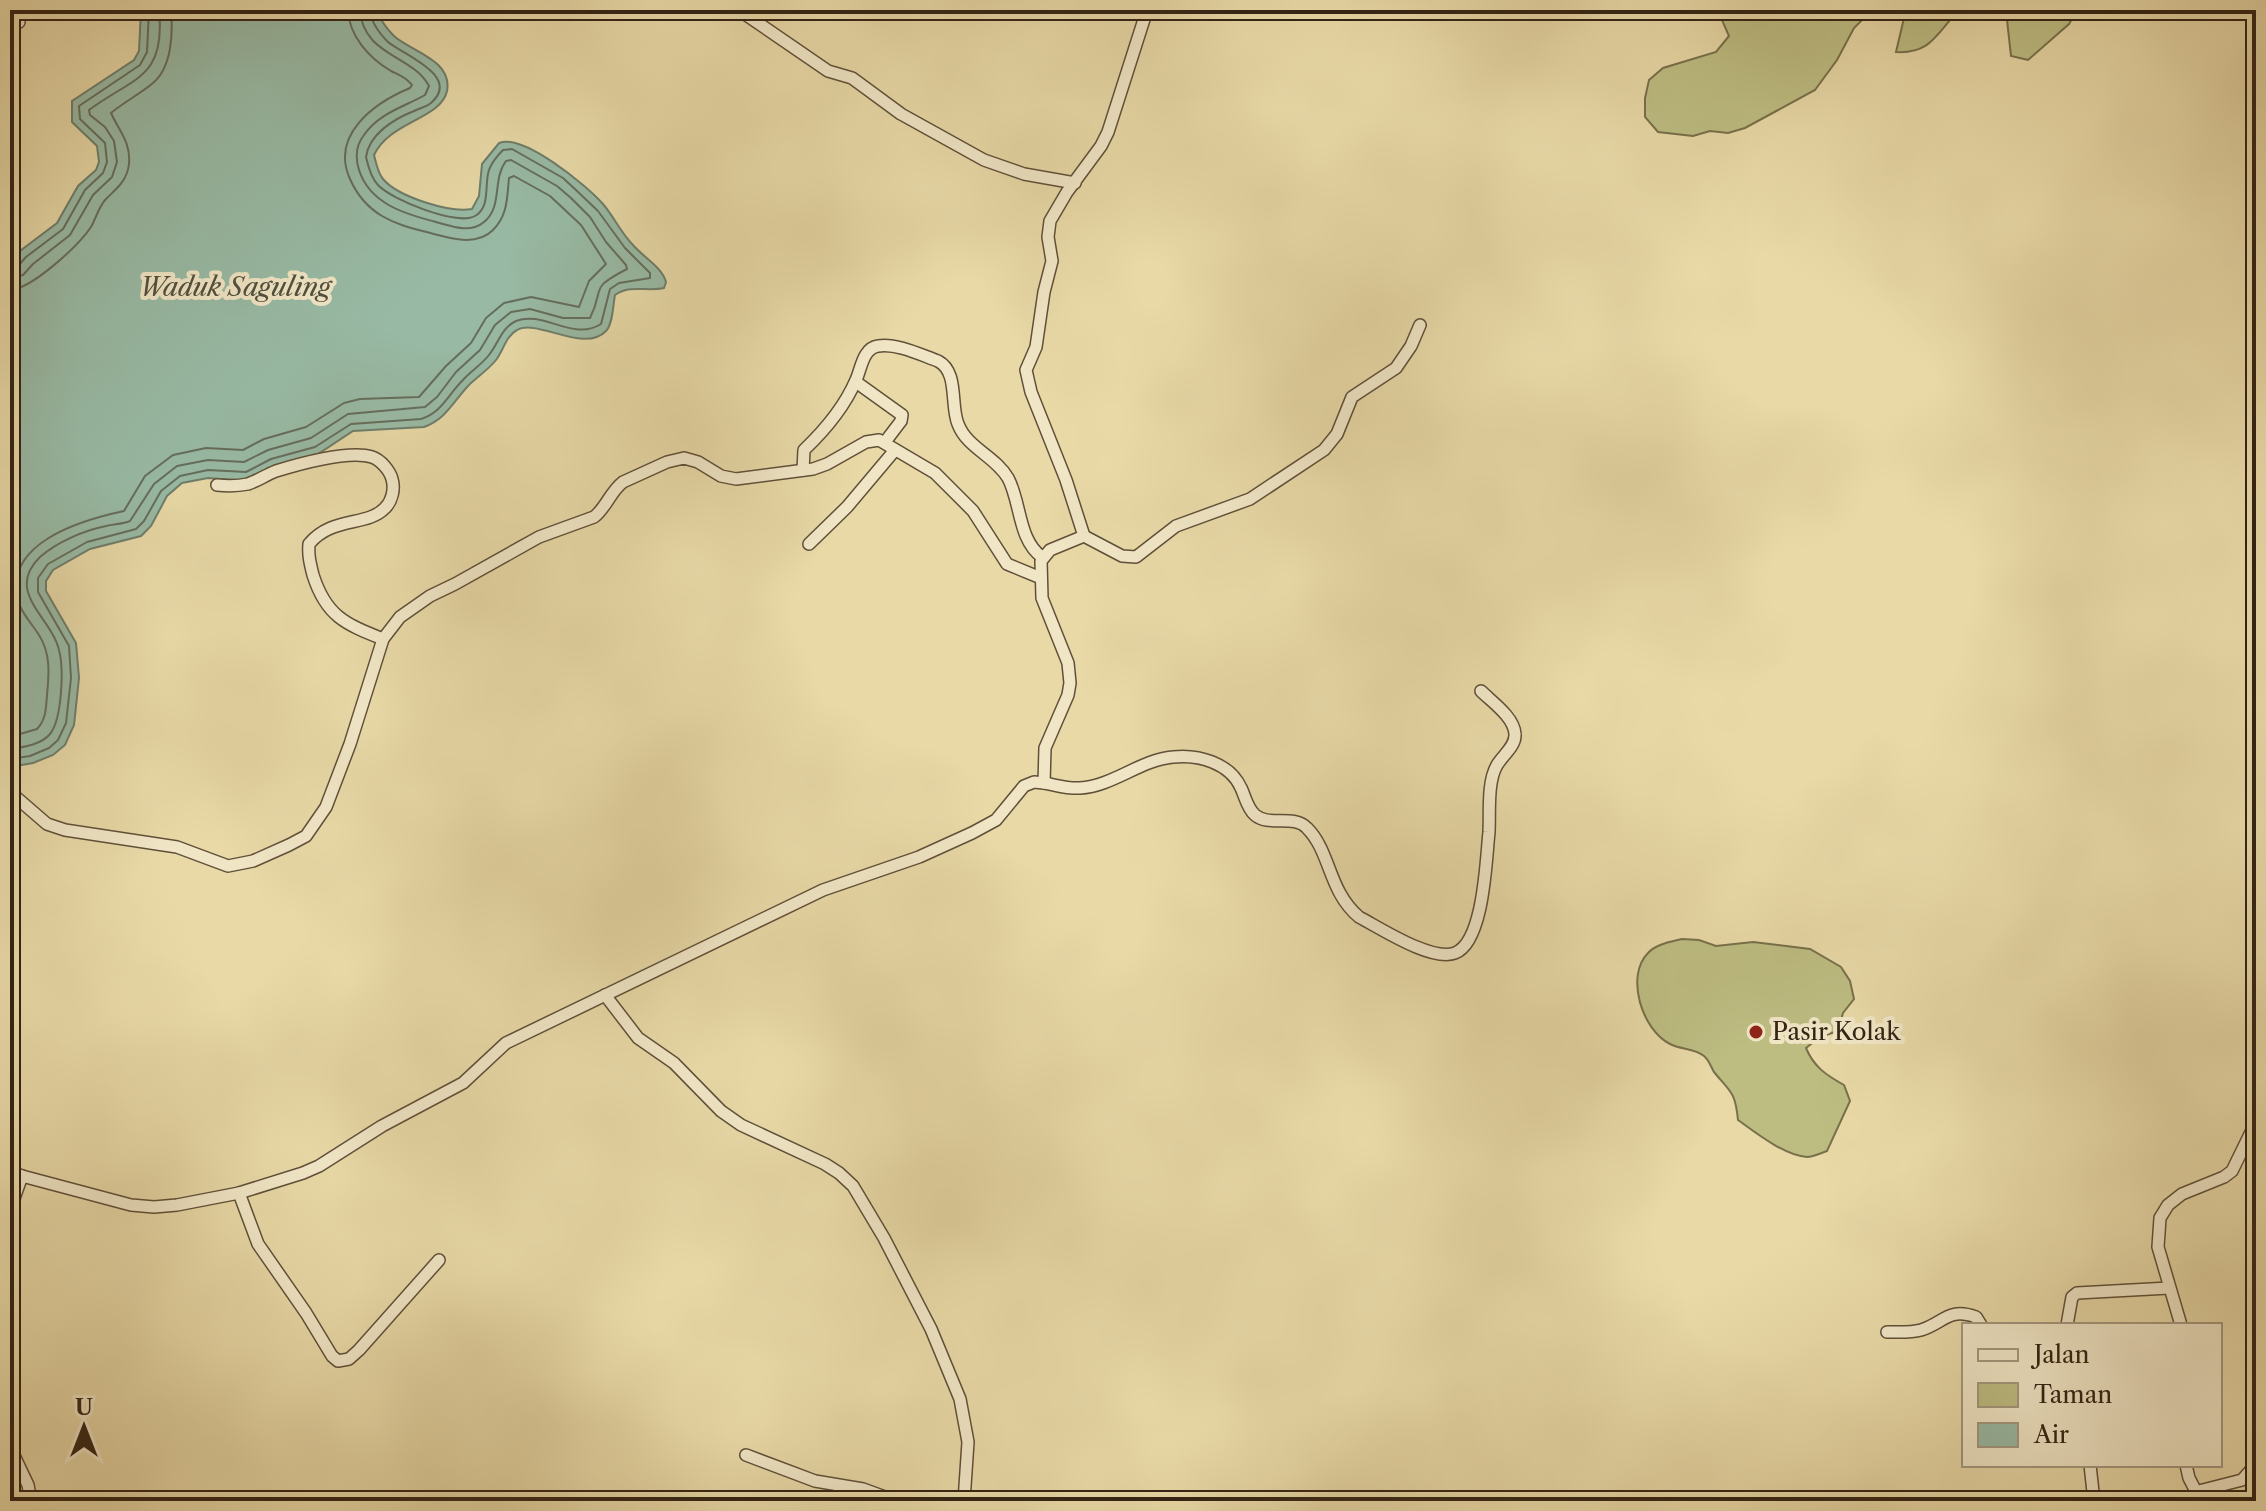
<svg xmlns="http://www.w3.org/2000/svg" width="2266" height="1511" font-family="'Libre Caslon Text',serif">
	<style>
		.green { fill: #bdbd82; stroke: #78704b; stroke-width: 2 }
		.water { fill: #98baa5; stroke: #6f7e6b; stroke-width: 2 }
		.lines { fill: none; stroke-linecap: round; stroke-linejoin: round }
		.shore { stroke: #656e5c; stroke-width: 2 }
		.street-casing { stroke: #605039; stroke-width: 14 }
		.street { stroke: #f0e6c6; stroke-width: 11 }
		.poi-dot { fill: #8f2418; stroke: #f0e6c6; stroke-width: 3 }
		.labels { text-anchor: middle; stroke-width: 8; stroke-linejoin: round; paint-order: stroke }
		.poi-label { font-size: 24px; fill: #322314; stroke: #f0e6c6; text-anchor: start }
		.water-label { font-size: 26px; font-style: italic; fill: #515040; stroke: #f0e6c6 }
	</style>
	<rect width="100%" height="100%" fill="#e8d9a7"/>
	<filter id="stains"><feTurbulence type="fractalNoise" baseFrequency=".0025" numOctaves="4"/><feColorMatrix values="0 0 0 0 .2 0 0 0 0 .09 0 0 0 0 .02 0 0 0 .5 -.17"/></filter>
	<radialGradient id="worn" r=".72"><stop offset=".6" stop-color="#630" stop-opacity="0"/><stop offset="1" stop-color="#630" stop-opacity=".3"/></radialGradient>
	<!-- green -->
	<g class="green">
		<path d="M1710,10H1872L1854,28L1837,60L1815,90L1745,128L1728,133L1710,131L1693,136L1658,132L1645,117V98L1649,80L1663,68L1716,52L1729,36L1722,20Z"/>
		<path d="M1901,10H1971L1958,11C1936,34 1931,54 1896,52L1904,18Z"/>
		<path d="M1995,10H2077L2069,24L2028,60L2011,56L2007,20Z"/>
		<path d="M1682,939L1699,940L1716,946L1753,942L1810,949L1841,967L1850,981L1854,999L1843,1013L1838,1031L1820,1037L1806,1048C1814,1067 1826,1075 1844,1085L1850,1101L1827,1151C1821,1153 1813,1157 1807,1157C1785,1156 1755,1132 1738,1120C1735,1091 1731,1093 1714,1072C1711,1067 1709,1060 1704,1056C1694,1048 1681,1050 1670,1044C1642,1030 1625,976 1648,953C1656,944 1670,942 1682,939Z"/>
	</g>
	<!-- water -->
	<path class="water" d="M141,10H377C380,20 386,28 394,36C410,51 453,60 447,91C441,119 390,121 374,155C376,163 378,173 383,179C398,197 450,213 472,209L479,196L482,164L499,143C523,133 586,185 603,204C614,217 621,233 633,245C643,257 662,267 666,282L664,288C647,292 631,284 615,295C613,304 613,324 606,331C584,354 537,318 517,330C506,336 503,351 496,360C488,370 477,377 468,386C453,402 446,419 424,427L353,431L318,454L247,481L208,478L182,483L167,496L151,526L141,536L90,549L53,570L46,581V591L76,643L79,678L74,725L65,745L53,755L33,763L10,767V265L20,251L57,223L78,186L96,170L99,162L97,146L72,122V101L134,60L139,51Z"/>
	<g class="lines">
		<!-- shore -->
		<g class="shore">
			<path d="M10,268L18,266L26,257L63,229L85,190L103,173L107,162L105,143L80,119L79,106L140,65L147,52L149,10"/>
			<path d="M10,278L23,275L33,264L70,235L93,195L112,177L117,162L114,141L105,127L90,115L89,110C133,77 166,79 159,10"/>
			<path d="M10,290C32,289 79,245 91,227C96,218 99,206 106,199C117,188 127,181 129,164C131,142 119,131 111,113C124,102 140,94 153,83C172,67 173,33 171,10"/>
			<path d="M10,737L37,729C46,720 46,708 47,695C49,674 51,654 39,635C32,624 24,616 19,604C0,543 82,520 124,511L145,476L173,455L206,448L243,450L264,439L306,427L344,403L360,399L419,397L446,366L471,343L486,318L504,303L531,297L579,307L589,281L606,264L581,225L550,196L514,176L509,178C507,197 508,215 493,230C477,246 453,239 434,234C416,229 399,226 382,216C367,207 357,195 350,179C330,135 374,103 410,88L412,85C406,77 399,75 391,71C369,58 349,36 348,10"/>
			<path d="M10,749C23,747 41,745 50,734C62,719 64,669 59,650C52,618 4,592 40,557C57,542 85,530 106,526C115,524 123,524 130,521L154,484L177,466L208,460L244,462L268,450L311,438L348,414L425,407L437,397L456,372L480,350L495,325L511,312L530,309L563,318H590C606,286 587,290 627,269L626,265L606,242L590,217L571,198L557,186L511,160L506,161C492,179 503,207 484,222C470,234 451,226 436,222C405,214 370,204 359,170C355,157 356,145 364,135C379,113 404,107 425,95L429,86C413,55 363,56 360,10"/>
			<path d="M10,759L30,756L49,748L58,740L66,723L71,678L69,646L38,592V578L48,564L87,542L136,529L144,521L161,491L180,476L208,470L246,472L271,459L315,447L351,424L421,419C441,413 448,395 462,381C470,372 481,365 489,355C498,344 502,327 516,321C544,310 573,342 601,324L610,289L619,283L650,278V273L625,248L598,211L577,191L563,178L512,149L503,150C497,156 492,162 489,170C484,184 491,207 475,216C457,226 392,200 378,185C371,178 368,166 366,157C369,134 394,119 414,111C420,108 426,107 431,103C462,76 402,54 388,42C379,33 371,23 370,10"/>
		</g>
		<!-- street casing -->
		<g class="street-casing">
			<g id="street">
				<path d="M739,10L828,71L852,78L901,114L984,160L1024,174L1075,183"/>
				<path d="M10,20L19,22"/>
				<path d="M856,382L902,415L901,421L885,442"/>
				<path d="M803,470L804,450C825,430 844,408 856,380C861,369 863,348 878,346C897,343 921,355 938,361C959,372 950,405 958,424C967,448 995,456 1008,478C1021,502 1018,540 1042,557"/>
				<path d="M217,485C227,486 238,486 248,484C257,481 266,475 276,471C299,464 349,450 372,457C381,460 390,471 392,479C395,489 392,501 385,508C367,527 332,516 309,544C308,555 310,563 313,575C326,616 345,624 383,639"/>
				<path d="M1084,536L1122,556L1136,557L1176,526L1250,499L1324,450L1337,434L1352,397L1396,368L1411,346L1420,325"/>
				<path d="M809,544L847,507L895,450"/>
				<path d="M1044,783C1056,785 1068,789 1080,788C1113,786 1140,760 1173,757C1198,754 1230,763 1241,788C1245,796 1247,808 1255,815C1269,827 1294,814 1307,828C1331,852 1328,891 1359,917C1380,928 1432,962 1455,953C1484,942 1486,859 1489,832C1490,812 1487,782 1497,765C1503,755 1516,746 1515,734C1514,717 1492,702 1481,691"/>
				<path d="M10,792L47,824L65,830L177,847L228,866L253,861L289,845L306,836L326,807L350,744L383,639L400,617L430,596L455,584L539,537L594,517C606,508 610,492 623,482L667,462L684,458L698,462L721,476L736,479L813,469L827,464L866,442L879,440L935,473L973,511L1007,564L1041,578"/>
				<path d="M605,995L638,1038L674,1063L721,1111L741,1125L825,1164L839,1173L853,1186L884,1238L931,1329L960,1399L968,1442L964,1501"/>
				<path d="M10,1172L22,1176"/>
				<path d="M239,1193L258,1244L306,1313L332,1356L338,1361L349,1359L359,1350L439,1260"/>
				<path d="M10,1210L22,1176L131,1205L154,1207L177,1205L239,1193L303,1173L319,1166L382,1126L463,1083L506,1043L823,890L919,857L972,833L996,820L1024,786L1034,782L1044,783L1045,748L1068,695L1070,683L1068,663L1042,598L1041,561L1050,550L1084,536L1066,480L1031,392L1026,370L1036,347L1044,292L1052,261L1048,237L1050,221L1067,192L1101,146L1108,132L1147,10"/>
				<path d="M2067,1325L2072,1297L2077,1293L2169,1288"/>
				<path d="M2181,1325L2158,1247L2160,1218L2168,1205L2182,1194L2224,1177L2232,1171L2256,1122"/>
				<path d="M1887,1332C1899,1332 1910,1333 1921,1330C1944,1323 1948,1307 1976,1317L1981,1325"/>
				<path d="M10,1447L28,1485L31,1501"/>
				<path d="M746,1455L815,1481L863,1489L896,1501"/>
				<path d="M2090,1465L2094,1501"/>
				<path d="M2186,1465L2189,1478L2201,1501"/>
				<path d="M2195,1492L2242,1480L2256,1464"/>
			</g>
		</g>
		<!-- street -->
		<use href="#street" class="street"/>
	</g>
	<!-- markers -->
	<circle class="poi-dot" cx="1756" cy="1032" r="8"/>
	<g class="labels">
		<!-- poi labels -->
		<g class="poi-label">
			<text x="1772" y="1040">Pasir Kolak</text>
		</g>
		<!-- water labels -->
		<g class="water-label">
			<text x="235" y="296">Waduk Saguling</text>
		</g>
	</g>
	<!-- margin -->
	<rect width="2266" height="1511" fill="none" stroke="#e8d9a7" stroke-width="40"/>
	<rect x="12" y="12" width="2242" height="1487" fill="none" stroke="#322314" stroke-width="4"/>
	<rect x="20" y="20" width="2226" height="1471" fill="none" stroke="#322314" stroke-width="2"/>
	<!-- legend -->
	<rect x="1962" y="1323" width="260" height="144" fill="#f0e6c6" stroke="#a4987f" stroke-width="2"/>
	<rect x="1978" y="1349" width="40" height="12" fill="#f0e6c6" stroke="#a4987f" stroke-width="2"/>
	<text x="2034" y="1363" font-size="24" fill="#322314">Jalan</text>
	<rect x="1978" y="1383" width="40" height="24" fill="#bdbd82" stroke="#a4987f" stroke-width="2"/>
	<text x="2034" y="1403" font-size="24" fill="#322314">Taman</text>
	<rect x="1978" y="1423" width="40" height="24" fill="#98baa5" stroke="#a4987f" stroke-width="2"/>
	<text x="2034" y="1443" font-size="24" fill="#322314">Air</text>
	<!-- north arrow -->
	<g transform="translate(84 1427)" stroke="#f0e6c6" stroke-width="6" paint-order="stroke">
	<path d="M0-6L14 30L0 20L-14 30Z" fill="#322314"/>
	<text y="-12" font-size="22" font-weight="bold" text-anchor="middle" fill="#322314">U</text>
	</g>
	<rect width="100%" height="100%" filter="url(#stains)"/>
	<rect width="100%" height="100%" fill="url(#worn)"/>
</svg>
